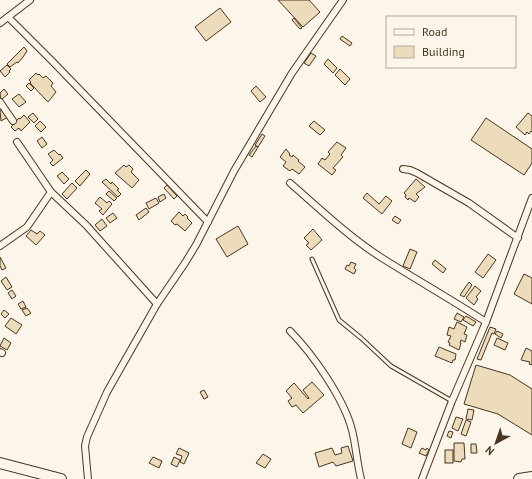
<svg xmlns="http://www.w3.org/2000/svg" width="532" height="479" font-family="'PT Sans',sans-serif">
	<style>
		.building { fill: #ecdcbc; stroke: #4a3520 }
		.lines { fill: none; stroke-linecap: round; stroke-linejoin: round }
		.service-casing { stroke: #4a3520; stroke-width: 5 }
		.minor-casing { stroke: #4a3520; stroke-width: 8 }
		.trunk-casing { stroke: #4a3520; stroke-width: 12 }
		.service { stroke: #fbf6e9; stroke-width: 3 }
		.minor { stroke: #fbf6e9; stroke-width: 6 }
		.trunk { stroke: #fbf6e9; stroke-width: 10 }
	</style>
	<rect width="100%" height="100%" fill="#fbf6e9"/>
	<!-- building -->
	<g class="building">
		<path d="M278,0H309L320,12L303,27Z"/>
		<path d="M220,8L231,22L206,41L195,27Z"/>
		<path d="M294,18L302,28L300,29L292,20Z"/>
		<path d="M342,36L352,43L350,46L340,39Z"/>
		<path d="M24,47L27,51L23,57L18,63L17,62L10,67L7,64Z"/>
		<path d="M311,53L316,56L309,66L304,63Z"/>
		<path d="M328,59L337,68L333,73L324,64Z"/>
		<path d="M7,65L11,69L9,71L10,72L5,77L0,71Z"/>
		<path d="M340,69L350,79L345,85L335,75Z"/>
		<path d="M36,73L38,75L39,74L43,78L46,76L53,83L51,86L56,92L48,102L30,83L31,82L29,80Z"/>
		<path d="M29,83L34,88L31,91L26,86Z"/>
		<path d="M256,86L266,97L260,102L251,91Z"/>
		<path d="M4,89L8,94L1,100L0,93Z"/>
		<path d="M19,94L26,102L19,107L12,99Z"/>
		<path d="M3,109L8,117L1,121L0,111Z"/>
		<path d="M33,113L38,119L34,123L28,117Z"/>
		<path d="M528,113L532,116V132L531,131L529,134L527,132L525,135L516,127Z"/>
		<path d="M24,115L30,122L21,131L19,128L15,131L11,127L19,118L20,119Z"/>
		<path d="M486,118L532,149V163L524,175L471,140Z"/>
		<path d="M40,121L46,127L41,132L35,126Z"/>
		<path d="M314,121L325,130L320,135L309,126Z"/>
		<path d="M262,134L265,136L258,147L255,145Z"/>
		<path d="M42,137L47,144L42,148L37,141Z"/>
		<path d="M337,142L346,148L341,155L343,157L333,168L336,170L332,175L318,164L322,158L325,160L330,154L328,152Z"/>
		<path d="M256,146L258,147L252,157L249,155Z"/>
		<path d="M286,149L290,154L289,155L292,157L293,155L299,160L298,161L305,167L299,174L292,169L290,171L283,166L286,162L280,157Z"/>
		<path d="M54,150L59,155L60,154L63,158L53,166L50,163L53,160L48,154Z"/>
		<path d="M124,165L126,167L129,165L133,169L131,172L139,180L132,188L115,173Z"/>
		<path d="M86,170L90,174L80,186L75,181Z"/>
		<path d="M62,172L69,179L64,184L57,176Z"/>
		<path d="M106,179L111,184L112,182L119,189L117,190L121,194L118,197L102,182Z"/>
		<path d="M416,179L425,187L416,194L419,197L415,202L409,198L408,200L405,197L406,195L404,193Z"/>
		<path d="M72,183L77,188L67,199L62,194Z"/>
		<path d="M167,185L177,196L174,199L164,188Z"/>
		<path d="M109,191L117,198L114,201L106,194Z"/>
		<path d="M367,193L379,204L386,196L392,201L382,214L363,198Z"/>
		<path d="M164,194L166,198L160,202L158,197Z"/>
		<path d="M100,197L107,203L109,201L112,204L103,215L99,211L102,209L95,203Z"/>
		<path d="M156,198L159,203L149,209L146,203Z"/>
		<path d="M146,208L149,212L139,220L136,215Z"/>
		<path d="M179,212L183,216L185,214L188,217L187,218L192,223L185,231L177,224L175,225L171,221Z"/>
		<path d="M113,213L117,218L110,223L106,218Z"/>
		<path d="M395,216L401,220L398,224L392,220Z"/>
		<path d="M102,219L107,226L100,231L95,225Z"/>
		<path d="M238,226L248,244L227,257L216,239Z"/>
		<path d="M313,229L322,240L311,250L306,245L309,243L304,238Z"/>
		<path d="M31,230L37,234L40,231L45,235L36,245L26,236Z"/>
		<path d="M410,249L417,252L410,269L403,266Z"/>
		<path d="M488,254L496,260L483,278L475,272Z"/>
		<path d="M0,257L6,268L2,270L0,266Z"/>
		<path d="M435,260L446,269L443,273L432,264Z"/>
		<path d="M351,262L356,264L354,268L356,270L354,274L345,269L347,265L349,266Z"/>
		<path d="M524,274L532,278V304L514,294Z"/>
		<path d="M6,277L12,287L7,290L1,281Z"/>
		<path d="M469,282L472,285L464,297L460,295Z"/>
		<path d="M475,286L481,291L476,297L478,299L474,305L466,298Z"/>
		<path d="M12,290L16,296L12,299L8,293Z"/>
		<path d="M23,301L26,307L21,309L18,304Z"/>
		<path d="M27,308L31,313L26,316L22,310Z"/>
		<path d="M4,310L9,314L5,318L1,314Z"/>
		<path d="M457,313L464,317L461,322L454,319Z"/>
		<path d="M466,316L476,322L473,326L463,320Z"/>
		<path d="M11,318L22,325L16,334L5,326Z"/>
		<path d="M457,322L467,327L464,334L467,335L465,342L461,340L460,343H461L459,350L449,345L450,343L448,342L451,336L447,335L449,327L454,329Z"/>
		<path d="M490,327L496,329L494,334L492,333L481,360L477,359Z"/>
		<path d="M497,331L503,334L501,338L495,334Z"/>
		<path d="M4,338L11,343L7,350L0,346Z"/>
		<path d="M497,338L508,343L505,350L494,345Z"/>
		<path d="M439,347L456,354L455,360H453L452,363L435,356Z"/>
		<path d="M526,348L532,351V365L529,364L530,362L521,360Z"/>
		<path d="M476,365L510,375L532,389V435L498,414L464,404Z"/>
		<path d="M312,382L324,395L303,413L296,405L292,407L288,401L292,398L286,391L294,383L308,399L309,398L303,390Z"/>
		<path d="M204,390L208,397L204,399L200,392Z"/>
		<path d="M468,409L474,410L472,420L466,419Z"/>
		<path d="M456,417L463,419L458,431L452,428Z"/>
		<path d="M466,420L471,422L466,436L461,434Z"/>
		<path d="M408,428L417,432L411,448L402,444Z"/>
		<path d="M449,431L453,432L451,438L447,436Z"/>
		<path d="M454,443H464L465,459H462L461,462L454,461Z"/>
		<path d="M471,444H476L477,453H471Z"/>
		<path d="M348,446L353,461L336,466L333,462L319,467L315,453L332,448L335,455L342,453L341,448Z"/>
		<path d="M179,448L189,453L184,464L180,462L182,456L176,454Z"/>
		<path d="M422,448L426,450L427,448L429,450L426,456L419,453Z"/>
		<rect x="445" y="450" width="8" height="13"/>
		<path d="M263,454L271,459L265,468L256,463Z"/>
		<path d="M153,457L162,461L159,468L149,463Z"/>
		<path d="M174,457L180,460L177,467L171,464Z"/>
	</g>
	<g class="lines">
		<!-- service casing -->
		<g class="service-casing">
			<path id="service" d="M312,259L339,320L361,338L391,366L452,401"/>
		</g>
		<!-- minor casing -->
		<g class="minor-casing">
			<g id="minor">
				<path d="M8,17L53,62L208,222"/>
				<path d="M0,23L30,0"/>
				<path d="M0,102L13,121"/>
				<path d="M17,142L51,192L86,225L157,304"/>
				<path d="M403,169L410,170L417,173L469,203L518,238"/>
				<path d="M290,183C320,209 349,237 382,258C417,280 452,300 486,322"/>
				<path d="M0,246L27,227L51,192"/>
				<path d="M290,331C313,354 344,399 352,430C356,446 357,463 361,479"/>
				<path d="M0,352L2,353"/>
				<path d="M88,479L85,446L87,437L107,392L157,304L185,263L196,245L234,171L292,73L343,0"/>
				<path d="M422,479L452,401L486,322L532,198"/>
			</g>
		</g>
		<!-- trunk casing -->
		<g class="trunk-casing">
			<g id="trunk">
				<path d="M0,463L61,479"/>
				<path d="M519,479L532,477"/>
			</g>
		</g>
		<!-- service -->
		<use href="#service" class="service"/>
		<!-- minor -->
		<use href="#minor" class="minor"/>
		<!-- trunk -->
		<use href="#trunk" class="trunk"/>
	</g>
	<!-- legend -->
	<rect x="386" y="16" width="130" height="52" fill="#fbf6e9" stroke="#b4a999"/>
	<rect x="394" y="29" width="20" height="6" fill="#fbf6e9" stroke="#b4a999"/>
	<text x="422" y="36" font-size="12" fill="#4a3520">Road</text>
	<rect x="394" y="46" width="20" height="12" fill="#ecdcbc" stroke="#b4a999"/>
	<text x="422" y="56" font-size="12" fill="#4a3520">Building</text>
	<!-- north arrow -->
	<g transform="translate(496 443) rotate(220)" stroke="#fbf6e9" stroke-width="3" paint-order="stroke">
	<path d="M0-3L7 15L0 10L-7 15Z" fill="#4a3520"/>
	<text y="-6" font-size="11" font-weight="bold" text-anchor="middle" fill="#4a3520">N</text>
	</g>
</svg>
